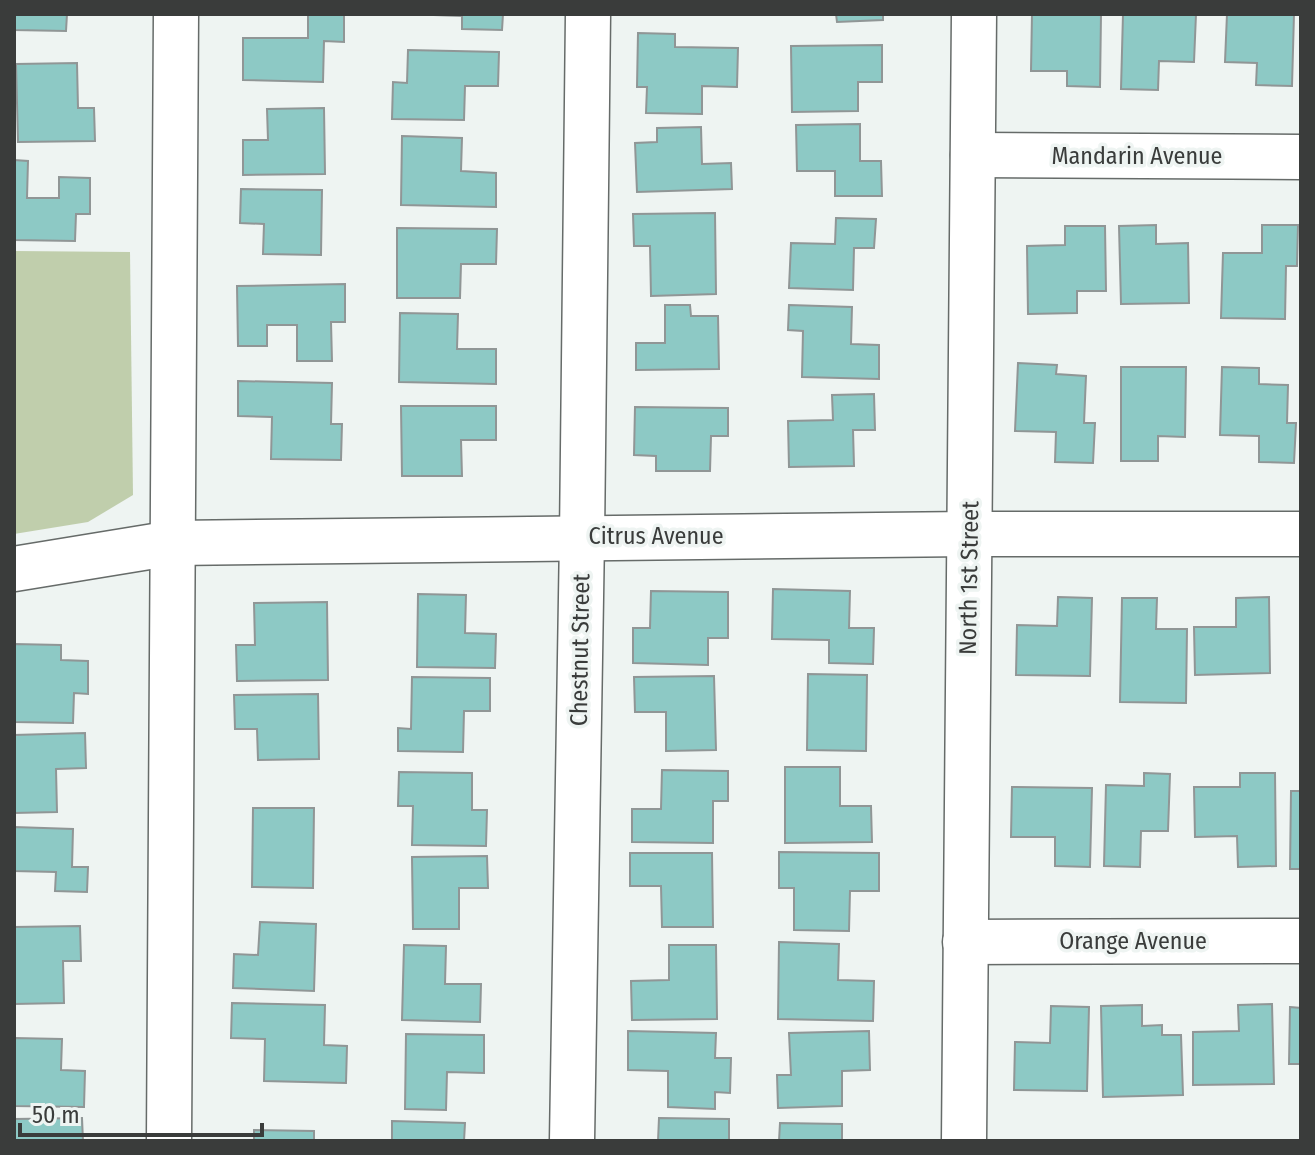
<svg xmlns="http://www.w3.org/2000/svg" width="1315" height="1155" font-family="'Fira Sans Condensed',sans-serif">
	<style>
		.green { fill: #c0ceac }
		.building { fill: #8dc9c5; stroke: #909696; stroke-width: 2 }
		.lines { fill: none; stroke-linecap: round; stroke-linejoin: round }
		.minor-casing { stroke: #666b69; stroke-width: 47 }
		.minor { stroke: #fff; stroke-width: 44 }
		.labels { text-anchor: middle; stroke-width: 7; stroke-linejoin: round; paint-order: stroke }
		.street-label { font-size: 24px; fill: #3a3c3b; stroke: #eef4f2 }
	</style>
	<rect width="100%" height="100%" fill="#eef4f2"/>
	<!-- green -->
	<path class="green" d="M14,251L130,252L133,495L88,522L14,534Z"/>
	<!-- building -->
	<g class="building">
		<path d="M14,14H67L66,31L14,30Z"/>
		<path d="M308,14H344V42L324,41L323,82L243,80V38H308Z"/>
		<path d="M405,14H503L502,30L462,29V16Z"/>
		<path d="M836,14H883V20L837,22Z"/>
		<path d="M1032,14H1101L1100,87L1067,86V71H1031Z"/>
		<path d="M1123,14H1196L1194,62L1159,61L1158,90L1121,89Z"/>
		<path d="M1227,14H1294L1292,86L1256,85L1257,63L1225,62Z"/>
		<path d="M638,33L675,34V47L738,48L737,87L702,86V114L646,113L647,87H637Z"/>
		<path d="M882,45V82H858V111L792,112L791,46Z"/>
		<path d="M408,50L499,52L498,86H465L464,120L392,119L393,82L407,83Z"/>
		<path d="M77,63L78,108H94L95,141L18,142L16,64Z"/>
		<path d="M324,108L325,174L243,175V140H268L267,109Z"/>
		<path d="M860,124V161H881L882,196H835V171H797L796,125Z"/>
		<path d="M701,127L702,164L731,163L732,189L637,192L635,143L657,142V128Z"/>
		<path d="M402,136L462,138L461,171L496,173V207L401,205Z"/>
		<path d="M14,160L28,161L27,198H59V177L90,178V214H76L75,241L14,240Z"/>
		<path d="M241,189L322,190L321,255L263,254L264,224L240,223Z"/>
		<path d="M715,213L716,294L651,296L650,246H634L633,214Z"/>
		<path d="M836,218L876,219L874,248H854L853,290L789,288L791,243L835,244Z"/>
		<path d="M1156,225V244L1188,243L1189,303L1121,304L1119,226Z"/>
		<path d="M1262,225H1298L1297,266H1286L1285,319L1221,318L1223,253H1262Z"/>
		<path d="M1065,226H1105L1106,291H1077V313L1028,314L1027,246L1065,245Z"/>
		<path d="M397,228L497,229L496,264H461L460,298H397Z"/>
		<path d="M345,284V322H331L332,361H297V325H267V346H238L237,286Z"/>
		<path d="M665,305H690L691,316H718L719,369L636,370V343H665Z"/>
		<path d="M789,305L852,307L851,344L879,345V379L802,377L803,331L788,330Z"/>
		<path d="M400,313L458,314L457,349H496V384L399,382Z"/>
		<path d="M1018,363L1057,365L1056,374L1086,376L1084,423H1095L1093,463L1055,462L1056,432L1015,431Z"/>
		<path d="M1121,367H1186L1185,437L1158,436V461H1121Z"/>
		<path d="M1222,367L1259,368V384L1288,385L1287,423H1296L1294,463L1259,462V436L1220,435Z"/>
		<path d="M238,381L332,383L331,424H342L341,460L271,459L272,417L238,416Z"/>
		<path d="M874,394L875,430H853L854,466L789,467L788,421L833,420L832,395Z"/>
		<path d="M401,406H496V440H461L462,476H402Z"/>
		<path d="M635,407L728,408V436H711L710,471H656V456L634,455Z"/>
		<path d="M773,589L850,591L849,628H874L873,664L829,663V640L772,639Z"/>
		<path d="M651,591L728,592V638H708V665L633,663V628H650Z"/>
		<path d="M418,594L466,595L465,633L496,634L495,668L417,667Z"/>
		<path d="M1058,597L1092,598L1090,676L1016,675L1017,625L1057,626Z"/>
		<path d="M1269,597L1270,673L1195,675L1194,627H1236V598Z"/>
		<path d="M1122,598H1157L1156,629H1187L1186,703L1120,702Z"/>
		<path d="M327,602L328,680L237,681L236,645H255L254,603Z"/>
		<path d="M14,644L61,645V660L88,661V694L74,693L73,723L14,722Z"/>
		<path d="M808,674L867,675L866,751L807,750Z"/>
		<path d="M714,676L716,750L666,751V712H635L634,677Z"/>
		<path d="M412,677L490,678V711H464L463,752L398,751V728L411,729Z"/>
		<path d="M318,694L319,759L258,760L257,729H235L234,695Z"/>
		<path d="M85,733L86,768L56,769L57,812L14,813V735Z"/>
		<path d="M785,767H840V806H871L872,842L785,843Z"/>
		<path d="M662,770L728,771V801H713V843L632,842V809H661Z"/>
		<path d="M399,772L472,773V810H487L486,846L412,845L413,806H398Z"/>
		<path d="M1144,773L1170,774L1168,831H1141L1140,867L1104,866L1106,785L1144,786Z"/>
		<path d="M1240,773H1275L1276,866L1238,867L1237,836L1195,837L1194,787H1240Z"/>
		<path d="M1012,787L1092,788L1090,867L1055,866V837H1011Z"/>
		<path d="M1291,791H1301V869H1290Z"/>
		<path d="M253,808H314L313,888L252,887Z"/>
		<path d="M14,827L73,829L72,867H88L87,892L55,891L56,872L14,871Z"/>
		<path d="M779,852L879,853V891H850L849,931L794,930V888H779Z"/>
		<path d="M630,853H712L713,927H662L661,886H630Z"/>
		<path d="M487,856L488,888H459V929H413L412,857Z"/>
		<path d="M260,922L316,924L314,991L233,988L234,954L258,955Z"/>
		<path d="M80,926L81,961H63L64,1003L14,1004V927Z"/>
		<path d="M779,942L839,944L838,980L874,981L873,1021L778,1019Z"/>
		<path d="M404,945L446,946L445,984H481L480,1022L402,1020Z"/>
		<path d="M669,945H716L717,1019L632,1020L631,981L669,980Z"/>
		<path d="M232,1003L325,1005L324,1045L347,1046L346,1083L264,1081L265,1039L231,1038Z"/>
		<path d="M1272,1004L1274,1084L1193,1085V1032L1239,1031L1238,1005Z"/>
		<path d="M1142,1005V1026L1162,1025V1035H1181L1183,1095L1103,1097L1101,1006Z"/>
		<path d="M1051,1006L1089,1007L1087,1091L1014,1090L1015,1042L1050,1043Z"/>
		<path d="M1290,1007L1301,1008V1064H1289Z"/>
		<path d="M628,1031L716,1033L715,1058H731L730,1093L715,1092V1109L668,1107V1071L628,1070Z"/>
		<path d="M869,1031L870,1070L842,1071V1106L778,1108L777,1075H791L789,1033Z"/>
		<path d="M406,1034L484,1035V1073L447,1072L446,1110L405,1109Z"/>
		<path d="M14,1038L62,1039L61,1070L85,1071L84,1107L14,1106Z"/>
		<path d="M82,1118L83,1141H14V1119Z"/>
		<path d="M659,1118L729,1119V1141H658Z"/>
		<path d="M392,1121L465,1123L464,1141H392Z"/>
		<path d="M780,1123L842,1124V1141H779Z"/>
		<path d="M254,1130L314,1131V1141H254Z"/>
	</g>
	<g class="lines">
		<!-- minor casing -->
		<g class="minor-casing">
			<g id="minor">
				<path d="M973,155L1301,157"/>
				<path d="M14,569L173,543L970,534H1301"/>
				<path d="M965,942L1301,941"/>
				<path d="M169,1141L176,14"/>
				<path d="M572,1141L582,537L588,14"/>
				<path d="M964,1141L974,14"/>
			</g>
		</g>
		<!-- minor -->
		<use href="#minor" class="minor"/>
	</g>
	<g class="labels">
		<!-- street labels -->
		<g class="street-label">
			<text x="1137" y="164">Mandarin Avenue</text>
			<text x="656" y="544">Citrus Avenue</text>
			<text transform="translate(969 578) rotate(-89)" y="8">North 1st Street</text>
			<text transform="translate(580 650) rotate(-89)" y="8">Chestnut Street</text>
			<text x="1133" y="949">Orange Avenue</text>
		</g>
	</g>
	<!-- border -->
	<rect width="1315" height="1155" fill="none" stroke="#3a3c3b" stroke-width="32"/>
	<!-- scale -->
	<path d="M20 1123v12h242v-12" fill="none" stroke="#3a3c3b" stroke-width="4"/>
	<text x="32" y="1123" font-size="24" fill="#3a3c3b" stroke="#eef4f2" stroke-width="6" paint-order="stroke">50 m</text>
</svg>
